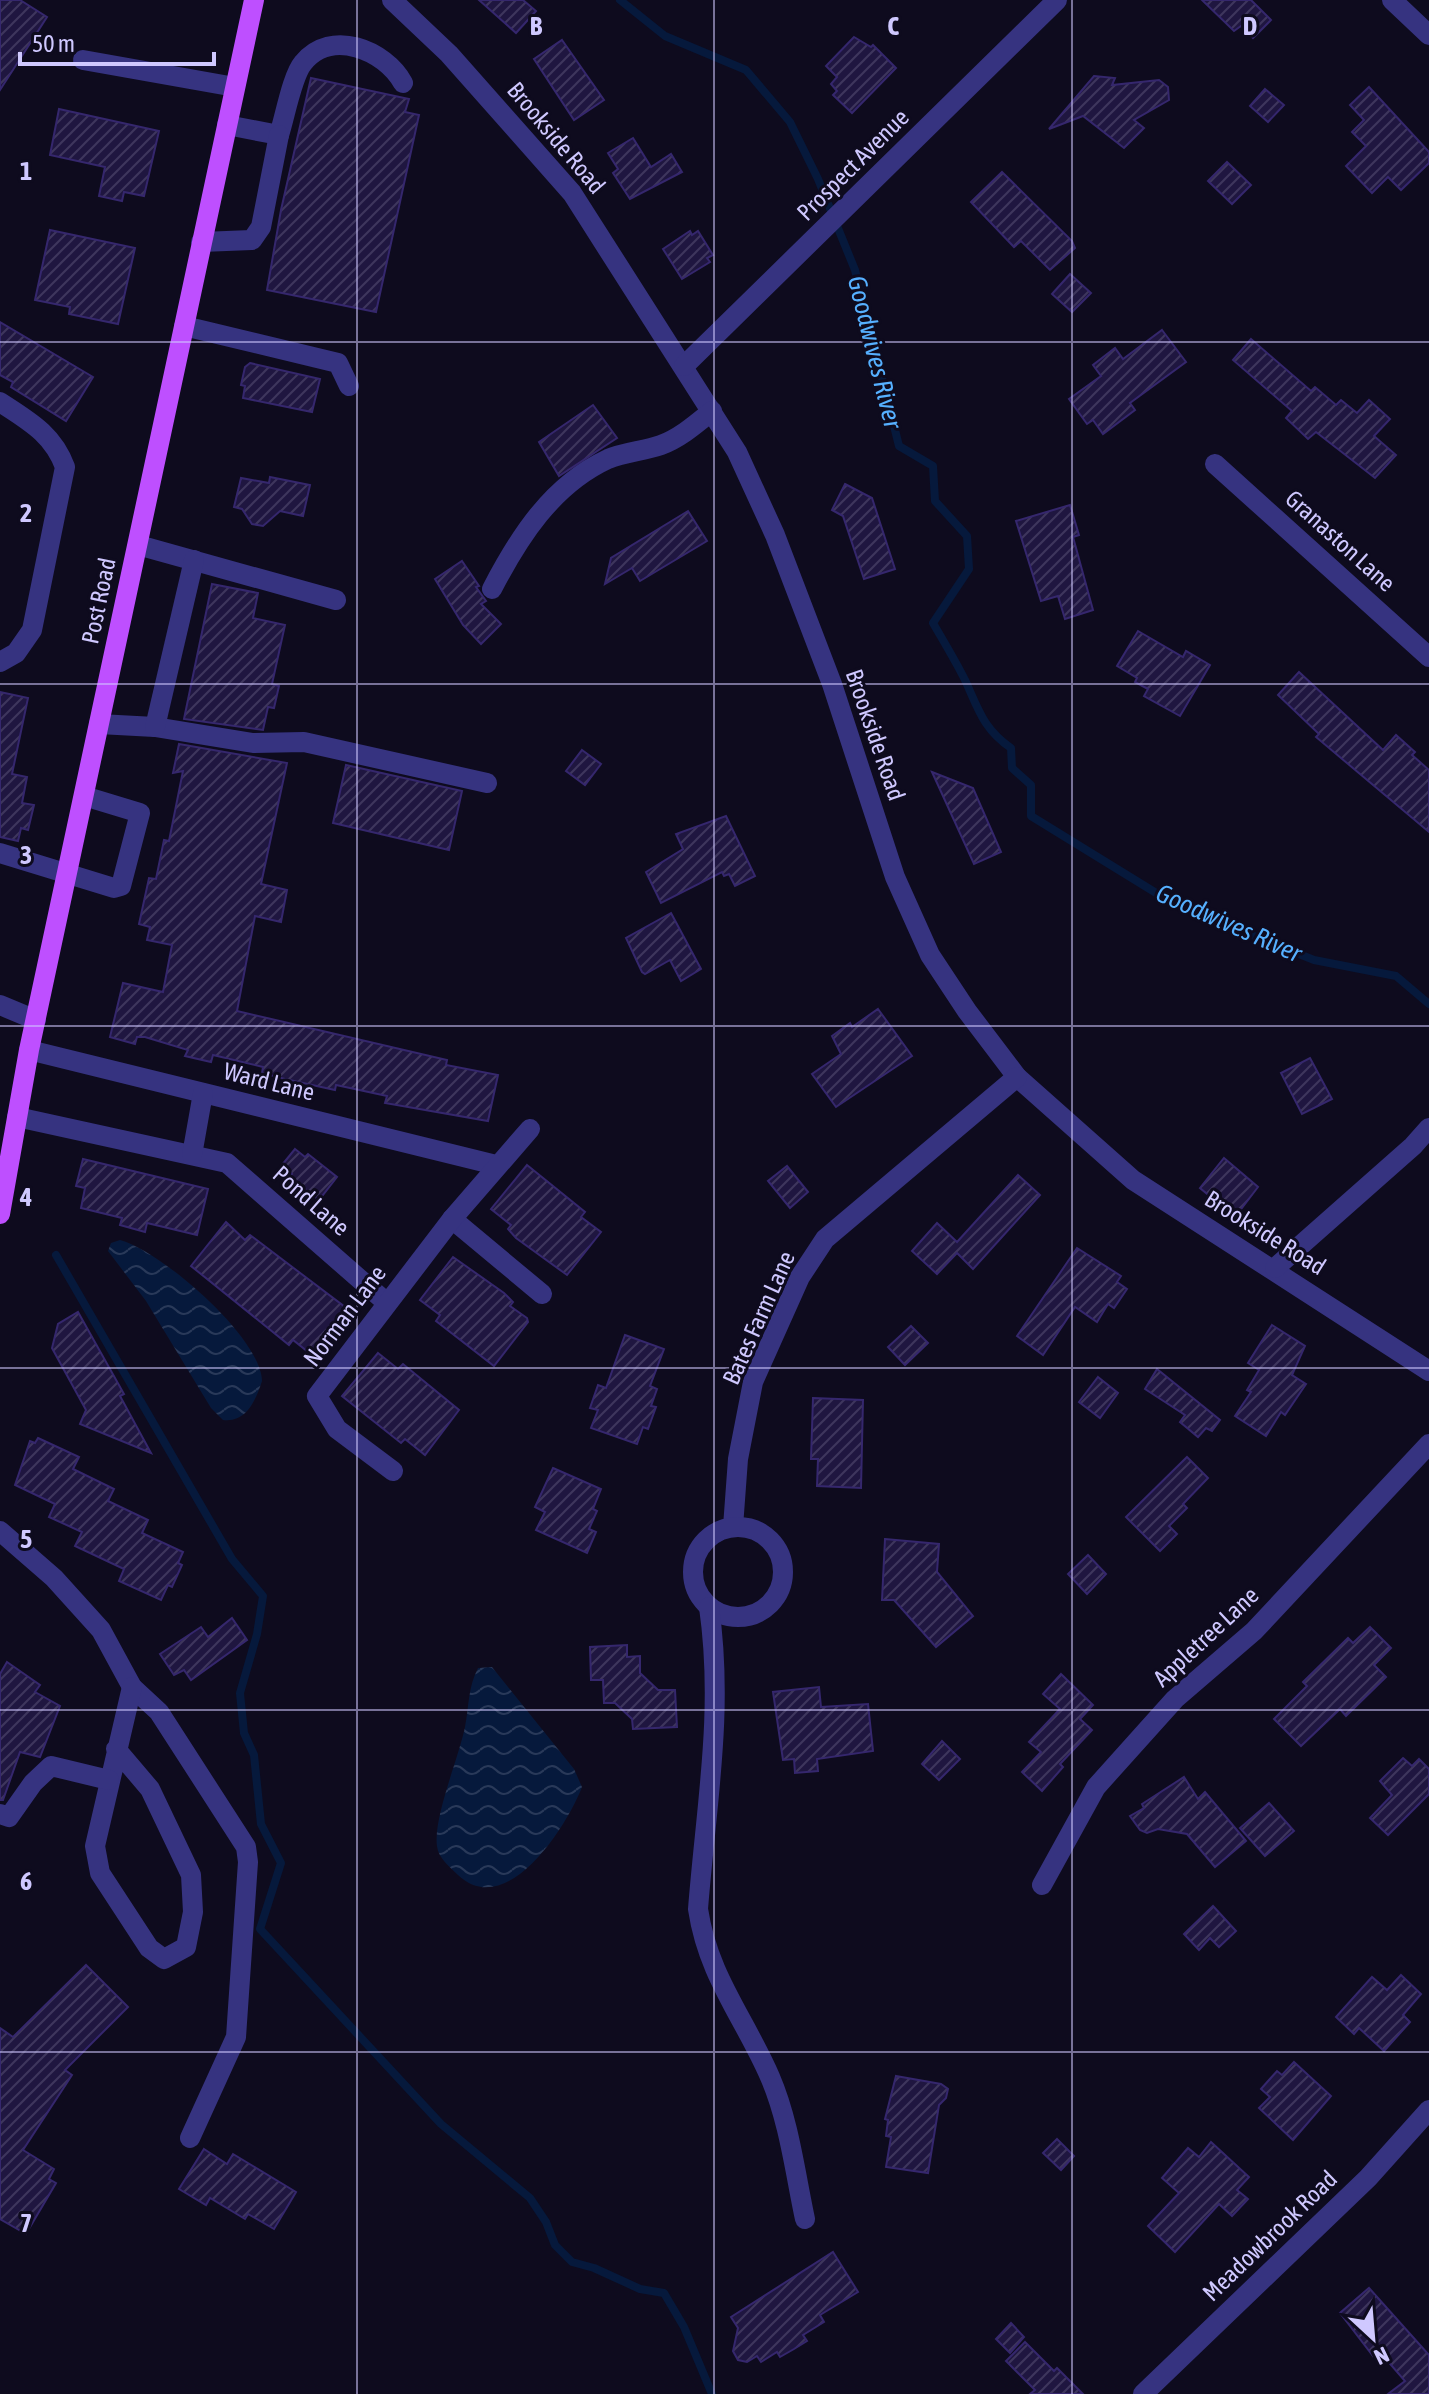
<svg xmlns="http://www.w3.org/2000/svg" width="1429" height="2394" font-family="'Asap Condensed',sans-serif">
	<style>
		.water { fill: url(#water-waves) }
		.lines { fill: none; stroke-linecap: round; stroke-linejoin: round }
		.stream { stroke: #06193c; stroke-width: 8 }
		.building { fill: url(#building-hatch); stroke: #35276d; stroke-width: 2 }
		.minor { stroke: #363380; stroke-width: 20 }
		.major { stroke: #be4fff; stroke-width: 20 }
		.grid { fill: none; stroke: #cfc8ff; stroke-width: 2; stroke-opacity: 0.55 }
		.labels { text-anchor: middle; stroke-width: 6; stroke-linejoin: round; paint-order: stroke }
		.street-label { font-size: 24px; fill: #cfc8ff; stroke: #0e0b1e }
		.water-label { font-size: 26px; font-style: italic; fill: #56b0ff; stroke: #0e0b1e }
		.grid-label { font-size: 26px; text-anchor: middle; font-weight: bold; fill: #cfc8ff; stroke: #0e0b1e; stroke-width: 6; stroke-linejoin: round; paint-order: stroke }
	</style>
	<defs>
		<pattern id="water-waves" width="16" height="10" patternUnits="userSpaceOnUse" patternTransform="scale(2)"><rect width="16" height="10" fill="#06193c"/><path d="M0 5q4-4 8 0t8 0" fill="none" stroke="#293959"/></pattern>
		<pattern id="building-hatch" width="6" height="6" patternUnits="userSpaceOnUse" patternTransform="scale(2)"><rect width="6" height="6" fill="#1f1640"/><path d="M-1 1l2-2M0 6l6-6M5 7l2-2" fill="none" stroke="#3e365d"/></pattern>
	</defs>
	<rect width="100%" height="100%" fill="#0e0b1e"/>
	<!-- water -->
	<g class="water">
		<path d="M120,1240C161,1251 261,1337 262,1381C256,1399 247,1423 223,1420L211,1408L146,1301L108,1251L111,1243Z"/>
		<path d="M492,1667L574,1769L582,1787C567,1826 507,1921 458,1875C450,1867 438,1858 437,1846C433,1818 459,1757 465,1727C469,1706 468,1687 478,1668Z"/>
	</g>
	<g class="lines">
		<!-- stream -->
		<g class="stream">
			<path d="M620,0L665,36L746,70L790,122L818,179L855,270L899,446L933,466L935,501L967,536L969,569L933,623C944,642 955,660 965,680C978,708 983,729 1011,748L1012,768L1031,785V816L1174,904L1314,960L1396,976L1429,1004"/>
			<path d="M56,1255L232,1559L263,1596L257,1634L240,1693L244,1733L254,1755L261,1824L281,1863L260,1929L441,2124L530,2198L546,2222L555,2245L572,2262L594,2268L640,2289L664,2293L684,2327L712,2394"/>
		</g>
	</g>
	<!-- building -->
	<g class="building">
		<path d="M0,0H20L47,17L0,90Z"/>
		<path d="M479,0H523L536,11L516,33Z"/>
		<path d="M1202,0H1251L1271,20L1253,38L1241,26L1234,31Z"/>
		<path d="M854,37L871,47L873,45L896,68L852,113L833,95L837,91L831,84L837,77L826,66Z"/>
		<path d="M562,40L604,100L574,120L534,59Z"/>
		<path d="M1094,76L1115,78L1112,85L1159,80L1168,87L1169,100L1134,120L1144,128L1124,148L1083,116L1049,129Z"/>
		<path d="M311,78L409,99L405,112L419,115L376,312L267,290L281,210Z"/>
		<path d="M1369,87L1429,152V163L1401,190L1388,177L1372,193L1346,166L1366,146L1352,132L1364,120L1350,105Z"/>
		<path d="M1265,89L1284,105L1268,122L1250,106Z"/>
		<path d="M59,109L159,131L144,196L124,192L122,201L99,196L105,167L50,155Z"/>
		<path d="M633,138L651,167L671,154L682,172L630,199L613,173L618,169L608,153Z"/>
		<path d="M1227,162L1251,185L1232,204L1208,181Z"/>
		<path d="M1002,172L1072,241L1075,248L1050,270L1021,241L1014,247L971,202Z"/>
		<path d="M50,230L135,248L118,324L69,314L70,307L35,300Z"/>
		<path d="M690,231L692,235L698,231L713,255L707,258L710,262L682,279L663,249Z"/>
		<path d="M1070,274L1091,293L1072,312L1052,294Z"/>
		<path d="M0,322L93,377L66,421L11,387L13,382L0,375Z"/>
		<path d="M1162,330L1186,362L1130,403L1135,410L1103,434L1093,420L1087,424L1069,399L1101,376L1093,365L1115,348L1123,359Z"/>
		<path d="M1251,339L1311,391L1315,387L1336,405L1341,400L1357,413L1369,400L1390,419L1374,436L1396,455L1375,478L1316,432L1308,439L1286,418L1292,411L1233,360Z"/>
		<path d="M250,363L320,379L312,412L243,398L245,386L241,385L245,367Z"/>
		<path d="M593,405L617,438L559,476L539,442Z"/>
		<path d="M270,477L310,485L303,516L280,511L263,526L252,524L242,509L234,507L241,478L269,483Z"/>
		<path d="M845,484L872,498L895,569L864,579L843,516L832,510Z"/>
		<path d="M1070,505L1079,535L1073,537L1093,610L1065,619L1058,596L1041,601L1016,521Z"/>
		<path d="M688,511L707,541L640,581L632,568L605,584L611,558Z"/>
		<path d="M462,561L479,586L476,587L486,601L481,604L501,624L481,644L463,625L435,579Z"/>
		<path d="M212,584L258,593L253,618L285,625L272,684L279,686L274,708L268,707L263,730L184,719Z"/>
		<path d="M1138,631L1183,657L1186,651L1210,665L1180,716L1144,696L1148,689L1135,682L1137,678L1117,666Z"/>
		<path d="M1299,672L1383,750L1396,735L1415,752L1412,755L1429,770V832L1316,737L1319,734L1278,695Z"/>
		<path d="M0,692L28,698L12,774L27,777L22,803L34,805L28,830L21,828L18,841L0,837Z"/>
		<path d="M179,744L287,763L261,884L287,890L281,922L255,916L237,1011L447,1060L446,1065L498,1075L488,1121L385,1103L387,1096L336,1085L335,1090L285,1079L262,1073L263,1067L213,1055L211,1062L185,1056L188,1050L145,1037H137L135,1044L110,1037L123,983L163,992L172,945L147,940L150,927L139,924L149,878L156,879L164,840L169,841L183,771L173,773Z"/>
		<path d="M582,750L601,764L585,785L566,771Z"/>
		<path d="M346,765L462,791L449,850L333,823Z"/>
		<path d="M932,772L973,788L1001,852L974,864Z"/>
		<path d="M726,816L755,876L735,886L729,874L724,876L722,872L661,903L646,872L683,849L676,834Z"/>
		<path d="M671,913L701,969L681,981L670,960L645,974L642,972L626,938Z"/>
		<path d="M878,1009L912,1056L836,1107L812,1074L841,1054L832,1036L850,1023L852,1027Z"/>
		<path d="M1310,1058L1332,1099L1302,1114L1281,1073Z"/>
		<path d="M295,1149L305,1157L308,1154L337,1177L319,1200L290,1177L292,1174L282,1165Z"/>
		<path d="M1224,1158L1258,1187L1235,1217L1200,1188Z"/>
		<path d="M83,1159L208,1189L197,1235L147,1223L145,1232L120,1225L122,1218L81,1208L85,1188L76,1186Z"/>
		<path d="M527,1165L585,1212L581,1217L601,1232L567,1275L516,1238L508,1229L511,1225L491,1209Z"/>
		<path d="M787,1166L808,1192L790,1208L768,1181Z"/>
		<path d="M1018,1175L1040,1195L973,1269L957,1253L937,1274L912,1251L937,1223L957,1242Z"/>
		<path d="M226,1222L245,1240L250,1235L345,1307L347,1312L312,1355L293,1340L289,1345L191,1266Z"/>
		<path d="M1077,1248L1121,1276L1117,1282L1127,1289L1114,1308L1108,1304L1097,1322L1075,1307L1043,1355L1017,1336Z"/>
		<path d="M453,1257L504,1293L513,1302L510,1306L527,1318L528,1322L494,1366L436,1321L440,1315L420,1300Z"/>
		<path d="M78,1312L124,1394L120,1396L151,1453L80,1424L86,1410L52,1348L58,1324Z"/>
		<path d="M1272,1325L1305,1346L1292,1375L1306,1384L1285,1415L1281,1412L1266,1436L1235,1416L1251,1392L1247,1390L1259,1370L1248,1363Z"/>
		<path d="M911,1326L928,1343L905,1365L888,1347Z"/>
		<path d="M625,1335L664,1349L650,1386L657,1389L651,1406L656,1407L648,1429L643,1427L637,1444L591,1428L598,1410L590,1408L598,1385L606,1388Z"/>
		<path d="M378,1353L398,1369L403,1364L459,1410L425,1455L405,1439L401,1443L342,1396Z"/>
		<path d="M1157,1369L1220,1420L1212,1431L1206,1428L1198,1437L1180,1422L1185,1415L1145,1389Z"/>
		<path d="M1098,1377L1118,1393L1100,1418L1079,1402Z"/>
		<path d="M813,1398L863,1400L861,1488L817,1486L818,1459H811Z"/>
		<path d="M38,1438L79,1457L73,1469L114,1489L108,1501L148,1520L142,1533L183,1552L178,1563L182,1565L172,1587L168,1585L161,1600L119,1581L124,1569L75,1546L82,1532L49,1517L55,1504L15,1485L30,1441L35,1443Z"/>
		<path d="M1187,1457L1208,1478L1183,1504L1187,1508L1169,1526L1177,1534L1160,1551L1126,1517Z"/>
		<path d="M553,1468L601,1489L593,1509L597,1511L589,1529L596,1532L587,1553L536,1530L545,1512L535,1507Z"/>
		<path d="M885,1539L939,1544L937,1572L973,1616L936,1647L894,1600H882Z"/>
		<path d="M1088,1555L1106,1574L1087,1594L1068,1574Z"/>
		<path d="M232,1618L247,1640L191,1680L184,1670L174,1675L160,1654L201,1627L208,1637Z"/>
		<path d="M1370,1627L1391,1648L1374,1665L1386,1677L1346,1716L1340,1709L1301,1746L1274,1719L1307,1686L1303,1682L1348,1638L1353,1643Z"/>
		<path d="M627,1645V1657L640,1656V1673L658,1690H675L677,1727L633,1729L632,1719L615,1703H604L603,1680H591L590,1647Z"/>
		<path d="M7,1662L40,1685L35,1692L60,1706L40,1757L20,1752L3,1800H0V1674Z"/>
		<path d="M1061,1674L1093,1705L1080,1719L1092,1730L1060,1764L1063,1767L1042,1791L1022,1772L1041,1752L1029,1742L1060,1709L1043,1694Z"/>
		<path d="M819,1687L821,1707L868,1704L873,1751L817,1759L818,1771L795,1773L794,1759L783,1760L773,1692Z"/>
		<path d="M942,1741L960,1759L939,1780L922,1764Z"/>
		<path d="M1403,1758L1412,1766L1419,1759L1429,1769V1794L1388,1835L1370,1818L1392,1795L1380,1781Z"/>
		<path d="M1184,1777L1198,1799L1205,1792L1246,1841L1215,1867L1187,1834L1158,1829L1147,1833L1140,1830L1130,1816L1144,1808L1142,1804Z"/>
		<path d="M1269,1803L1294,1831L1265,1856L1240,1828Z"/>
		<path d="M1213,1906L1236,1931L1219,1947L1210,1938L1199,1950L1184,1934Z"/>
		<path d="M86,1965L128,2007L65,2070L72,2075L23,2150L54,2169L49,2179L56,2183L26,2234L0,2219V2028L13,2037Z"/>
		<path d="M1401,1975L1421,1994L1403,2015L1410,2022L1384,2051L1359,2028L1354,2034L1336,2017L1372,1977L1387,1990Z"/>
		<path d="M1294,2062L1331,2096L1293,2140L1259,2108L1270,2097L1261,2089L1277,2071L1282,2075Z"/>
		<path d="M896,2076L941,2084L948,2089L946,2098L939,2105L928,2173L886,2167L891,2137L886,2136L888,2120L885,2119Z"/>
		<path d="M1057,2139L1074,2156L1061,2170L1043,2153Z"/>
		<path d="M1211,2142L1249,2177L1237,2190L1248,2199L1232,2216L1219,2204L1175,2252L1148,2226L1179,2193L1162,2178L1188,2148L1199,2157Z"/>
		<path d="M204,2149L227,2164L233,2154L296,2192L274,2229L248,2214L245,2219L210,2198L206,2205L179,2189Z"/>
		<path d="M833,2252L858,2292L820,2315L824,2322L803,2335L807,2341L794,2349L780,2357L777,2352L761,2362L757,2356L747,2362L738,2360L733,2351L738,2328L731,2317Z"/>
		<path d="M1369,2288L1429,2355V2394H1388L1405,2381L1379,2351L1373,2356L1340,2313Z"/>
		<path d="M1011,2323L1024,2337L1010,2353L996,2339Z"/>
		<path d="M1025,2342L1054,2371L1057,2368L1083,2394H1030L1035,2390L1006,2361Z"/>
	</g>
	<g class="lines">
		<!-- minor -->
		<g class="minor">
			<path d="M392,0L449,54L572,193L737,452L775,535L832,684L895,877L930,955L967,1011L1017,1077L1133,1180L1429,1371"/>
			<path d="M1392,0L1429,35"/>
			<path d="M83,60L235,87"/>
			<path d="M227,125L279,135C285,117 292,76 303,63C331,28 385,50 403,83"/>
			<path d="M201,242L252,240L261,227L279,135"/>
			<path d="M184,326L338,363L349,386"/>
			<path d="M684,366L1057,0"/>
			<path d="M0,402C29,421 53,434 65,467L32,630L16,653L0,662"/>
			<path d="M1215,464L1429,657"/>
			<path d="M138,545L336,600"/>
			<path d="M492,589C519,537 552,485 608,459C624,452 644,451 661,445C680,438 696,424 712,411"/>
			<path d="M99,724L155,727L253,743L304,742L487,783"/>
			<path d="M155,727L194,560"/>
			<path d="M0,853L114,888L121,886L140,813L84,796"/>
			<path d="M0,1005L36,1020"/>
			<path d="M29,1050L496,1165"/>
			<path d="M17,1117L227,1163L387,1303"/>
			<path d="M192,1155L203,1093"/>
			<path d="M452,1219L542,1294"/>
			<path d="M1275,1268L1413,1146L1429,1128"/>
			<path d="M393,1471L337,1429L317,1396L452,1219L530,1129"/>
			<path d="M733,1527L738,1459L753,1382L800,1277L825,1239L1017,1077"/>
			<circle cx="738" cy="1572" r="45"/>
			<path d="M0,1531L54,1578L101,1630L132,1687L159,1712L246,1847L248,1862L236,2037L190,2138"/>
			<path d="M709,1607C724,1711 706,1806 698,1909C708,1976 744,2017 770,2077C789,2121 795,2172 805,2219"/>
			<path d="M116,1749L150,1789L191,1875L193,1912L186,1947L164,1959L149,1948L100,1873L95,1846L132,1687"/>
			<path d="M0,1814L9,1817L33,1783L51,1766L109,1780"/>
			<path d="M1042,1885L1096,1787L1175,1699L1254,1631L1429,1444"/>
			<path d="M1143,2394L1368,2178L1429,2110"/>
		</g>
		<!-- major -->
		<path class="major" d="M0,1214L29,1050L254,0"/>
	</g>
	<!-- grid -->
	<path class="grid" d="M357,0V2394M714,0V2394M1072,0V2394M0,342H1429M0,684H1429M0,1026H1429M0,1368H1429M0,1710H1429M0,2052H1429"/>
	<g class="labels">
		<!-- street labels -->
		<g class="street-label">
			<text transform="translate(556 138) rotate(50)" y="8">Brookside Road</text>
			<text transform="translate(853 165) rotate(-45)" y="8">Prospect Avenue</text>
			<text transform="translate(1340 541) rotate(42)" y="8">Granaston Lane</text>
			<text transform="translate(99 601) rotate(-78)" y="8">Post Road</text>
			<text transform="translate(875 735) rotate(71)" y="8">Brookside Road</text>
			<text transform="translate(269 1082) rotate(14)" y="8">Ward Lane</text>
			<text transform="translate(311 1201) rotate(41)" y="8">Pond Lane</text>
			<text transform="translate(1265 1233) rotate(32)" y="8">Brookside Road</text>
			<text transform="translate(345 1316) rotate(-53)" y="8">Norman Lane</text>
			<text transform="translate(759 1318) rotate(-66)" y="8">Bates Farm Lane</text>
			<text transform="translate(1206 1637) rotate(-43)" y="8">Appletree Lane</text>
			<text transform="translate(1270 2236) rotate(-44)" y="8">Meadowbrook Road</text>
		</g>
		<!-- water labels -->
		<g class="water-label">
			<text transform="translate(875 352) rotate(76)" y="9">Goodwives River</text>
			<text transform="translate(1229 923) rotate(24)" y="9">Goodwives River</text>
		</g>
	</g>
	<g class="grid-label">
		<text x="536" y="35">B</text>
		<text x="893" y="35">C</text>
		<text x="1250" y="35">D</text>
		<text x="26" y="180">1</text>
		<text x="26" y="522">2</text>
		<text x="26" y="864">3</text>
		<text x="26" y="1206">4</text>
		<text x="26" y="1548">5</text>
		<text x="26" y="1890">6</text>
		<text x="26" y="2232">7</text>
	</g>
	<!-- north arrow -->
	<g transform="translate(1373 2338) rotate(154)" stroke="#0e0b1e" stroke-width="6" paint-order="stroke">
	<path d="M0-6L14 30L0 20L-14 30Z" fill="#cfc8ff"/>
	<text y="-12" font-size="22" font-weight="bold" text-anchor="middle" fill="#cfc8ff">N</text>
	</g>
	<!-- scale -->
	<path d="M20 52v12h194v-12" fill="none" stroke="#cfc8ff" stroke-width="4"/>
	<text x="32" y="52" font-size="24" fill="#cfc8ff" stroke="#0e0b1e" stroke-width="6" paint-order="stroke">50 m</text>
</svg>
